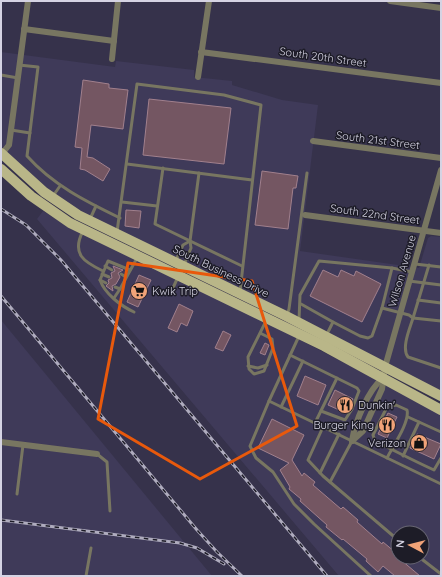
<svg xmlns="http://www.w3.org/2000/svg" width="442" height="577" font-family="Quicksand,sans-serif">
	<style>
		.built { fill: #3f3a59; fill-rule: evenodd }
		.building { fill: #745662; stroke: #a1808d }
		.lines { fill: none; stroke-linecap: round; stroke-linejoin: round }
		.lane { stroke: #787661; stroke-width: 3 }
		.street { stroke: #787661; stroke-width: 6 }
		.primary { stroke: #b9b688; stroke-width: 10 }
		.rail-casing { stroke: #afacbe; stroke-width: 3 }
		.rail { stroke: #1d1c27; stroke-width: 1.5; stroke-dasharray: 4.5; stroke-linecap: butt }
		.marked { fill: none; stroke: #e8590c; stroke-width: 3; stroke-linejoin: round }
		.labels { text-anchor: middle; stroke-width: 3; stroke-linejoin: round; paint-order: stroke }
		.street-label { font-size: 11px; fill: #d5d3e3; stroke: #1d1c27 }
		.poi-label { font-size: 11px; fill: #d5d3e3; stroke: #1d1c27; text-anchor: start }
	</style>
	<rect width="100%" height="100%" fill="#36324b"/>
	<!-- built -->
	<g class="built">
		<path d="M1,52L115,67L116,61L194,70V77L232,81V85L282,100L318,105L300,251L419,268L428,238L431,236L441,237V392L96,221L58,199L1,148Z"/>
		<path d="M43,211L65,225L275,327L441,413V576H339L37,219ZM398,533H422V557H398Z"/>
		<path d="M1,320L212,576H1Z"/>
	</g>
	<!-- building -->
	<g class="building">
		<path d="M83,80L109,84V88L128,90L123,129L91,125L87,157L93,158L110,169L103,181L85,170L80,169L82,148L75,147Z"/>
		<path d="M149,99L231,108L224,164L143,155Z"/>
		<path d="M262,171L298,176L296,188H293L288,229L255,225Z"/>
		<path d="M126,210L141,211L139,228L125,226Z"/>
		<path d="M113,266L123,270L118,273L120,277L116,284L112,286L113,291L106,286L109,283L108,280L112,278L111,273L115,271Z"/>
		<path d="M323,270L338,277L341,270L354,276L356,271L381,284L362,322L310,296Z"/>
		<path d="M139,275L151,280L138,307L127,302Z"/>
		<path d="M179,304L193,311L187,326L181,323L177,332L168,328Z"/>
		<path d="M223,331L231,335L223,351L215,348Z"/>
		<path d="M265,343L269,345L265,355L260,353Z"/>
		<path d="M305,376L326,385L318,405L297,396Z"/>
		<path d="M335,390L353,399L346,413L328,405Z"/>
		<path d="M388,413L397,417L387,438L378,434Z"/>
		<path d="M272,419L304,435L292,460L302,476L304,473L315,482L313,485L341,509L343,507L358,520L357,522L382,544L383,542L395,552L394,554L420,576H395L383,566L378,572L366,561L367,559L343,539L342,540L326,527L327,525L300,501L301,499L289,489L290,487L280,470L289,463L258,448Z"/>
		<path d="M417,434L441,444L434,459L410,448Z"/>
	</g>
	<g class="lines">
		<!-- lane -->
		<g class="lane">
			<path d="M19,65L38,67L27,156C53,185 85,201 120,218"/>
			<path d="M1,75L18,78"/>
			<path d="M11,130L30,133"/>
			<path d="M127,164L252,180"/>
			<path d="M163,168L155,224L242,266"/>
			<path d="M53,196L60,186"/>
			<path d="M122,202L157,206"/>
			<path d="M90,219L96,206"/>
			<path d="M83,231C71,254 84,262 103,271"/>
			<path d="M117,232L137,84L224,95L261,105L240,292"/>
			<path d="M176,260L183,245L190,241"/>
			<path d="M415,264L441,267"/>
			<path d="M184,265L191,248L190,241L199,173"/>
			<path d="M429,265L413,318L441,321"/>
			<path d="M105,266L112,270"/>
			<path d="M392,268L382,308L409,315L413,318C410,328 401,348 408,357L441,368"/>
			<path d="M130,270L108,261L100,280C105,294 121,306 134,312"/>
			<path d="M102,274L109,277"/>
			<path d="M121,274L126,277"/>
			<path d="M100,280L106,283"/>
			<path d="M409,281L441,285"/>
			<path d="M115,287L120,289L137,258"/>
			<path d="M172,290L178,277"/>
			<path d="M114,298L120,289"/>
			<path d="M418,300L441,303"/>
			<path d="M301,304L333,322"/>
			<path d="M287,315L289,309L307,173"/>
			<path d="M299,320L300,295L319,261L392,268L412,272"/>
			<path d="M260,333L272,339L273,348L264,371L254,374L249,369L248,357L266,321"/>
			<path d="M299,336L269,401L441,484"/>
			<path d="M326,336L333,322L360,336L368,338L372,336L382,308"/>
			<path d="M290,355L357,388L359,391L352,409L345,420L321,411"/>
			<path d="M248,366L258,368L267,365"/>
			<path d="M269,401L250,446L256,458L273,472L294,504L314,524L371,576"/>
			<path d="M281,407L303,361"/>
			<path d="M408,417L441,432"/>
			<path d="M315,423L337,378"/>
			<path d="M323,427L308,460L323,476L398,540"/>
			<path d="M97,454L107,462L110,511"/>
			<path d="M403,456L419,422"/>
			<path d="M387,458C393,446 410,422 407,410L396,405L387,407L373,435L375,441C395,451 414,461 434,470L441,458"/>
			<path d="M320,473L339,434"/>
			<path d="M330,482L352,441"/>
			<path d="M17,494L23,445"/>
			<path d="M419,557L441,574"/>
			<path d="M86,576L91,548"/>
		</g>
		<!-- street -->
		<g class="street">
			<path d="M390,1L441,8"/>
			<path d="M24,29L114,41"/>
			<path d="M201,52L441,83"/>
			<path d="M112,59L118,1"/>
			<path d="M198,77L209,1"/>
			<path d="M313,141L441,158"/>
			<path d="M1,155L9,145L28,1"/>
			<path d="M305,215L441,233"/>
			<path d="M352,441L363,431L382,389L385,367L441,170"/>
			<path d="M352,441C355,422 368,390 383,378"/>
			<path d="M1,442L97,454"/>
		</g>
		<!-- primary -->
		<g class="primary">
			<path d="M1,153L44,192L78,215L286,316L441,396"/>
			<path d="M1,169L31,196L70,223L324,346L441,410"/>
		</g>
		<!-- rail casing -->
		<g class="rail-casing">
			<g id="rail">
				<path d="M1,209L26,225L61,260L327,576"/>
				<path d="M1,296L197,530L217,552L242,576"/>
				<path d="M1,520L180,543L197,548L224,564"/>
			</g>
		</g>
		<!-- rail -->
		<use href="#rail" class="rail"/>
	</g>
	<!-- marked area -->
	<path class="marked" d="M128,263L252,281L297,426L200,479L98,419Z"/>
	<!-- icons -->
	<defs>
		<g id="supermarket-disc" transform="scale(0.9)"><circle r="9.5" fill="#f0a378" stroke="#1d1c27"/><path d="M-6-5.5h2.5l.6 2H6L4.5 2H-2.5L-4.4-4H-6ZM-1.5 3.2a1.3 1.3 0 1 0 .1 0ZM3 3.2a1.3 1.3 0 1 0 .1 0Z" fill="#111"/></g>
		<g id="restaurant-disc" transform="scale(0.9)"><circle r="9.5" fill="#f0a378" stroke="#1d1c27"/><path d="M-5-6h1v4h1v-4h1v4h1v-4h1v5L-1.5 .5V6h-2V.5L-5-1ZM5-6V6H3V1.5H1.5Q1.5-4 5-6Z" fill="#111"/></g>
		<g id="shop-disc" transform="scale(0.9)"><circle r="9.5" fill="#f0a378" stroke="#1d1c27"/><path d="M-5-2.5h2.3a2.7 3.5 0 0 1 5.4 0H5L5.5 6h-11ZM-1.5-2.5h3a1.5 2.3 0 0 0-3 0Z" fill="#111"/></g>
	</defs>
	<g fill-rule="evenodd">
		<use href="#supermarket-disc" x="139" y="291"/>
		<use href="#restaurant-disc" x="345" y="405"/>
		<use href="#restaurant-disc" x="387" y="425"/>
		<use href="#shop-disc" x="419" y="443"/>
	</g>
	<g class="labels">
		<!-- street labels -->
		<g class="street-label">
			<text transform="translate(323 57) rotate(8)" y="4">South 20th Street</text>
			<text transform="translate(378 140) rotate(7)" y="4">South 21st Street</text>
			<text transform="translate(375 214) rotate(8)" y="4">South 22nd Street</text>
			<text transform="translate(221 271) rotate(26)" y="4">South Business Drive</text>
			<text transform="translate(402 271) rotate(-74)" y="4">Wilson Avenue</text>
		</g>
		<!-- poi labels -->
		<g class="poi-label">
			<text x="152" y="295">Kwik Trip</text>
			<text x="358" y="409">Dunkin'</text>
			<text x="374" y="429" text-anchor="end">Burger King</text>
			<text x="406" y="447" text-anchor="end">Verizon</text>
		</g>
	</g>
	<!-- border -->
	<rect width="442" height="577" fill="none" stroke="#d5d3e3" stroke-width="4"/>
	<!-- north arrow -->
	<g transform="translate(410 545) rotate(277)"><circle r="19" fill="#1d1c27" stroke="#676572"/>
	<path d="M0-3L7 15L0 10L-7 15Z" fill="#f0a378"/>
	<text y="-6" font-size="11" font-weight="bold" text-anchor="middle" fill="#d5d3e3">N</text>
	</g>
</svg>
